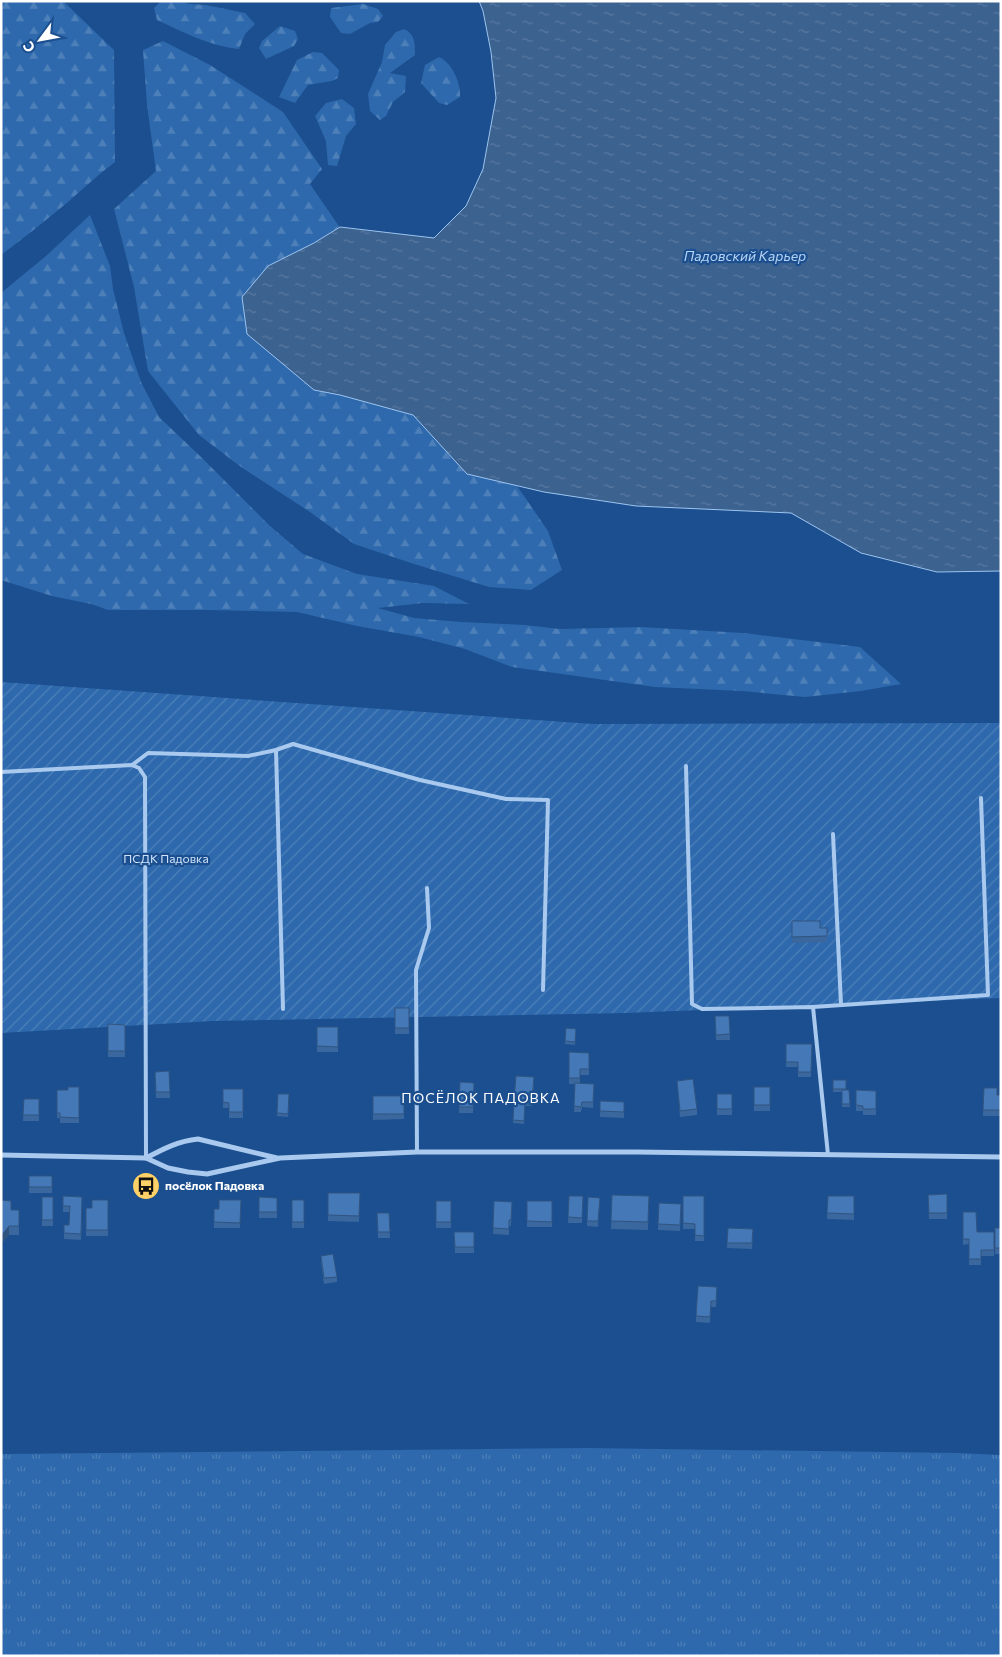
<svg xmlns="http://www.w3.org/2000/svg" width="1002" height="1657" font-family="Commissioner,sans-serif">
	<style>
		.grass { fill: url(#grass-tufts) }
		.forest { fill: url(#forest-firs) }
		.garden { fill: url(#garden-furrows) }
		.water { fill: url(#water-ripples); stroke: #9cc4f0 }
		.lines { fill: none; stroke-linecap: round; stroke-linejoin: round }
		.service { stroke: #a9c9ee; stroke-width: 4 }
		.minor { stroke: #a9c9ee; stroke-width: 5 }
		.wall { fill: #3a679d }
		.shaded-wall { fill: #305480 }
		.building { fill: #4478b7; stroke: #305480 }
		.labels { text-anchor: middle; stroke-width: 4.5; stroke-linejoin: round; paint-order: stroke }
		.park-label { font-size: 12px; fill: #cfe3fa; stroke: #1b4f8f }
		.poi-label { font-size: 12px; font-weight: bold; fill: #fff; stroke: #1b4f8f; text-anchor: start }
		.water-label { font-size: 14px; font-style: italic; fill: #b5d3f5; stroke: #1b4f8f }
		.neighbourhood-label { font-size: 14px; letter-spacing: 1px; fill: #fff; stroke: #1b4f8f }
	</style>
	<defs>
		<pattern id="grass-tufts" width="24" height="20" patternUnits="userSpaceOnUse" patternTransform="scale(1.25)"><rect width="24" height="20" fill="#2e69ad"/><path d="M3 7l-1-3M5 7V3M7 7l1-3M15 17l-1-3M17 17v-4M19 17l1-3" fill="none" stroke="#4d80b9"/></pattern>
		<pattern id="forest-firs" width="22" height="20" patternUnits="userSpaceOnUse" patternTransform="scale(1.25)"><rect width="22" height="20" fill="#2e69ad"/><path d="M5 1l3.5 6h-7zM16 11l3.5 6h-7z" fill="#4d80b9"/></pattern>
		<pattern id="garden-furrows" width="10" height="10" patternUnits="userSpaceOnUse" patternTransform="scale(1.25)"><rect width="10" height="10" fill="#2e69ad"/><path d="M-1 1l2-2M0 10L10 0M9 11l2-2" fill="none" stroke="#4d80b9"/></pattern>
		<pattern id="water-ripples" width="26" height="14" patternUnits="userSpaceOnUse" patternTransform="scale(1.25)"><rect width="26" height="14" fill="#3c6290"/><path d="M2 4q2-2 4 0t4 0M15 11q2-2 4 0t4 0" fill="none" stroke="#597aa1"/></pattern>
	</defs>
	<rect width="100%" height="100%" fill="#1b4f8f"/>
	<!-- grass -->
	<path class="grass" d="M588,1448L958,1453L1001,1455V1656H1V1454Z"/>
	<!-- forest -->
	<g class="forest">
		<path d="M1,1H63L114,50L115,162C99,174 84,188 68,202C46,220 24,238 1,255Z"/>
		<path d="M163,1H181L189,4L206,5L245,13L255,24L245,34L239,49C210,46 183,32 157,20L154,8L160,2Z"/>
		<path d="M363,4L378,9L383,16L378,22L370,23L350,34L341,33L330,17L331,8Z"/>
		<path d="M280,26L295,31L298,39L294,46L266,59L259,48L262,41Z"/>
		<path d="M404,29C415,34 415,43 415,55L390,73L406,76L405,92L393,102L386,116L380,120L370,111L368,94L382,62L385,45L396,32Z"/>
		<path d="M163,41L210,65L283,112L322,169L310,184L548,531L562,570L531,590L489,587L411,563L354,544L310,512L241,467L199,435L148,371L134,287L114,209L156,171L147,105L143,50Z"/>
		<path d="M313,52L322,53L339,70L338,78L332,81L308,85L295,103L279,97L297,60Z"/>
		<path d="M439,57C452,63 461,83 460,97L447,105L439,103L421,83L425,65Z"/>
		<path d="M342,99L354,108L356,124L346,136L337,166L328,165L326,141L315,116L326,103Z"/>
		<path d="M90,215L110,266L113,289L124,333L141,382L159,417L200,456L270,526L303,554L357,574L434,586L469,604L423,603L378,608L414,618L461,622L525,625L560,629L641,627L743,633L860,647L901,684L861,691L805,697L742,691L655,687L512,667L465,649L419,637L357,626L297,612L206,610H108L91,604L52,596L1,580V293L46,256Z"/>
	</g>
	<!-- garden -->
	<path class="garden" d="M1,682L593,724L1001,723V998L626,1013L213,1021L1,1033Z"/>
	<!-- water -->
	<path class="water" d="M479,1H1001V571L937,572L861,553L791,513L636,506L544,492L467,474L413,415L340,395L314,390L247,334L242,297L268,266L314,243L340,227L434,238L466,206L483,169L496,98L491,52L483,11Z"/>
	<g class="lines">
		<!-- service -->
		<g class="service">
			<path d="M276,750L283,1009"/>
			<path d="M132,765L148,753L248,756L276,750L293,744L420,780L506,799L548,800L543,990"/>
			<path d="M686,766L692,1004L702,1009L813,1007L828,1155"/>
			<path d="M1,772L132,765L139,768L145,777L146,1158"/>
			<path d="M833,834L841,1005"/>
			<path d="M813,1007L988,995L981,798"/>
			<path d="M417,1152L416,970L429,928L427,888"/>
		</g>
		<!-- minor -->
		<g class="minor">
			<path d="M1,1155L146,1158L168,1168L188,1172L207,1174L280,1158L417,1152H637L1001,1157"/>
			<path d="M146,1158C163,1149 178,1141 198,1139L277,1158"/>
		</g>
	</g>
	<!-- wall -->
	<g class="wall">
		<path d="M792,921L820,928H827V942L792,943Z"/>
		<rect x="395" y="1008" width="14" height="26"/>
		<path d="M715,1016H729L730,1040H716Z"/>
		<path d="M108,1024L125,1025V1057H108Z"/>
		<rect x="317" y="1027" width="21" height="25"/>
		<path d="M566,1028L576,1029L575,1045L565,1044Z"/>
		<path d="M786,1044H812L811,1077H798V1067H786Z"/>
		<path d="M569,1052L589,1053V1075H580V1084L594,1090L593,1108L582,1107L581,1112H574L575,1084H569Z"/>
		<path d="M169,1071L170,1098H156L155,1072Z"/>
		<path d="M833,1080H846V1090H849L850,1107H842V1092H833Z"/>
		<path d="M677,1081L697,1109V1115L680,1117Z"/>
		<path d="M460,1082L474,1083L473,1113H459Z"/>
		<path d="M534,1083L532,1106H525L524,1124L513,1123L514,1099Z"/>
		<path d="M79,1087V1123H60V1118H57V1090H68Z"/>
		<rect x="754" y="1087" width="16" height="24"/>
		<path d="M984,1088L997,1095H1001V1116H983Z"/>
		<path d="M223,1089H243V1118H229V1108H223Z"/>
		<path d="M856,1090L876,1091V1115H863V1111H856Z"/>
		<path d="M278,1094H289L288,1117L277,1116Z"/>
		<rect x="717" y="1094" width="15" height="21"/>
		<path d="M373,1096H404V1119L373,1120Z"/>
		<path d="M24,1099H39V1121H23Z"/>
		<path d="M600,1101L624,1102V1118L600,1117Z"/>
		<rect x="29" y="1176" width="23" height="17"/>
		<path d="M328,1193H360L359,1222L328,1221Z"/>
		<path d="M947,1194V1219H929L928,1195Z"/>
		<path d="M612,1195L649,1196L648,1230L611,1229Z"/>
		<path d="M63,1196L82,1197L81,1240L64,1239V1225H69L70,1212H63Z"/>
		<path d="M569,1196H583L582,1223H568Z"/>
		<path d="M683,1196H704V1241H695V1229H683Z"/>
		<path d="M828,1196H854V1220L827,1219Z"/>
		<rect x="42" y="1197" width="11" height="29"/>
		<path d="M259,1197L277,1198V1218H259Z"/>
		<path d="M600,1198L598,1227L587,1226V1221Z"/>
		<path d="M1,1200L11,1210H19V1235H9L2,1243H1Z"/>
		<path d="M108,1200V1236H86V1208H92Z"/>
		<path d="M241,1200L240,1228H214V1209H219Z"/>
		<rect x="292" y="1200" width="12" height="28"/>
		<rect x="436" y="1201" width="15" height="27"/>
		<path d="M494,1201L512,1202L511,1226H509V1235L493,1234Z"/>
		<rect x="527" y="1201" width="25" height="26"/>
		<path d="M659,1203L681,1204L680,1231L658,1230Z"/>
		<path d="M963,1212L977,1232H994V1256H981V1265H969V1244L963,1245Z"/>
		<path d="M377,1213H389L390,1238H378Z"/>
		<path d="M728,1228L753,1229L752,1249L727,1248Z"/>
		<rect x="995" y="1228" width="6" height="26"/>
		<path d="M454,1232H474V1253H455Z"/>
		<path d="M321,1256L337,1277V1282L324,1284L321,1262Z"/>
		<path d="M717,1293L716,1307H711L710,1323L696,1322V1316Z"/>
	</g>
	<!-- shaded-wall -->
	<path class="shaded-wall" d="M9,1226V1235L2,1243V1235Z"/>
	<!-- building -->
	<g class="building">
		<path d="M792,921H820V928H827V936L792,937Z"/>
		<rect x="395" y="1008" width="14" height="20"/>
		<path d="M715,1016H729L730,1034L716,1035Z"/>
		<path d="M108,1024L125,1025V1051H108Z"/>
		<path d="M317,1027H338V1047L317,1046Z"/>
		<path d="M566,1028L576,1029L575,1042L565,1041Z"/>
		<path d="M786,1044H812L811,1072H798V1062H786Z"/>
		<path d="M569,1052L589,1053V1069H580V1078H569Z"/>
		<path d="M169,1071L170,1092H156L155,1072Z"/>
		<path d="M516,1076L534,1077L532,1100L514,1099Z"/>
		<path d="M693,1079L697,1109L680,1111L677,1081Z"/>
		<rect x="833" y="1080" width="13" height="9"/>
		<path d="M460,1082L474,1083L473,1107H459Z"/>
		<path d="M575,1083L594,1084L593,1102H582L581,1107L574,1106Z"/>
		<path d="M68,1087H79V1118L60,1117V1113H57V1090H68Z"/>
		<rect x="754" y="1087" width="16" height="18"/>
		<path d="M984,1088H997V1095H1001V1110H983Z"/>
		<path d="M223,1089H243V1112H229V1103L223,1102Z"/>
		<path d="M842,1090H849L850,1104H842Z"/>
		<path d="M856,1090L876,1091V1109H863V1106L856,1105Z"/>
		<path d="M278,1094H289L288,1114L277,1113Z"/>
		<rect x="717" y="1094" width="15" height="15"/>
		<rect x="373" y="1096" width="31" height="18"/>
		<path d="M24,1099H39V1115H23Z"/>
		<path d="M600,1101L624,1102V1112L600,1111Z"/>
		<path d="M514,1103H525L524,1121L513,1120Z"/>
		<rect x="29" y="1176" width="23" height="11"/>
		<path d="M328,1193H360L359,1216L328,1215Z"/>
		<path d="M947,1194V1213H929L928,1195Z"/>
		<path d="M612,1195L649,1196L648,1222L611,1221Z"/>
		<path d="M63,1196L82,1197L81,1234L64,1233V1225H69L70,1206H63Z"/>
		<path d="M569,1196H583L582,1218L568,1217Z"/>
		<path d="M683,1196H704V1236L695,1235V1224L683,1223Z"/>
		<path d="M828,1196H854V1214L827,1213Z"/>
		<rect x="42" y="1197" width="11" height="23"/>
		<path d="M259,1197L277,1198V1212H259Z"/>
		<path d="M588,1197L600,1198L598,1221H587Z"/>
		<path d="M1,1200L11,1201V1210H19V1226H9L2,1235H1Z"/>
		<path d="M92,1200H108V1230H86V1208H92Z"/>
		<path d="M219,1200H241L240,1223L214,1222V1209H219Z"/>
		<rect x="292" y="1200" width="12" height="22"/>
		<rect x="436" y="1201" width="15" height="21"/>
		<path d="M494,1201L512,1202L511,1220H509V1229L493,1228Z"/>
		<path d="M527,1201H552V1222L527,1221Z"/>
		<path d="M659,1203L681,1204L680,1225L658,1224Z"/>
		<path d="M963,1212H976L977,1232H994V1250H981V1259H969V1239H963Z"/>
		<path d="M377,1213H389L390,1232H378Z"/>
		<path d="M728,1228L753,1229L752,1243H727Z"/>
		<rect x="995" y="1228" width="6" height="20"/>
		<path d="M454,1232H474V1247H455Z"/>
		<path d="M333,1254L337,1277L324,1278L321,1256Z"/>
		<path d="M698,1286L717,1287L716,1301H711L710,1317L696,1316Z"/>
	</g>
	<!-- icons -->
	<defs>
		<g id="bus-disc" transform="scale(1.4375)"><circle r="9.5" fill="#ffd166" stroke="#1b4f8f"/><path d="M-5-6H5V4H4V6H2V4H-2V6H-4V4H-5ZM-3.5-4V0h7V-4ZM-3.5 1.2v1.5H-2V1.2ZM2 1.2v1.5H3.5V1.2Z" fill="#111"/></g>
	</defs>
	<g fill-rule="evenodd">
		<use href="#bus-disc" x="146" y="1186"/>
	</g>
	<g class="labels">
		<!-- park labels -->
		<g class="park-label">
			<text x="166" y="863">ПСДК Падовка</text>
		</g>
		<!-- poi labels -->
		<g class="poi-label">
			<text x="165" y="1190">посёлок Падовка</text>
		</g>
		<!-- water labels -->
		<g class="water-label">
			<text x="745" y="261">Падовский Карьер</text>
		</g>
		<!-- neighbourhood labels -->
		<g class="neighbourhood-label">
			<text x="481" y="1103">ПОСЁЛОК ПАДОВКА</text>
		</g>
	</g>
	<!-- border -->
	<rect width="1002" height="1657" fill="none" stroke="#ffffff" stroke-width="5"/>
	<!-- north arrow -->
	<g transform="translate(40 40) rotate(238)" stroke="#1b4f8f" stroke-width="4" paint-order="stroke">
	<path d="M0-4L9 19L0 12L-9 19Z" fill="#ffffff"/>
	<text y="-8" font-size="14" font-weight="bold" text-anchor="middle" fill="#ffffff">С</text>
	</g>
</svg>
